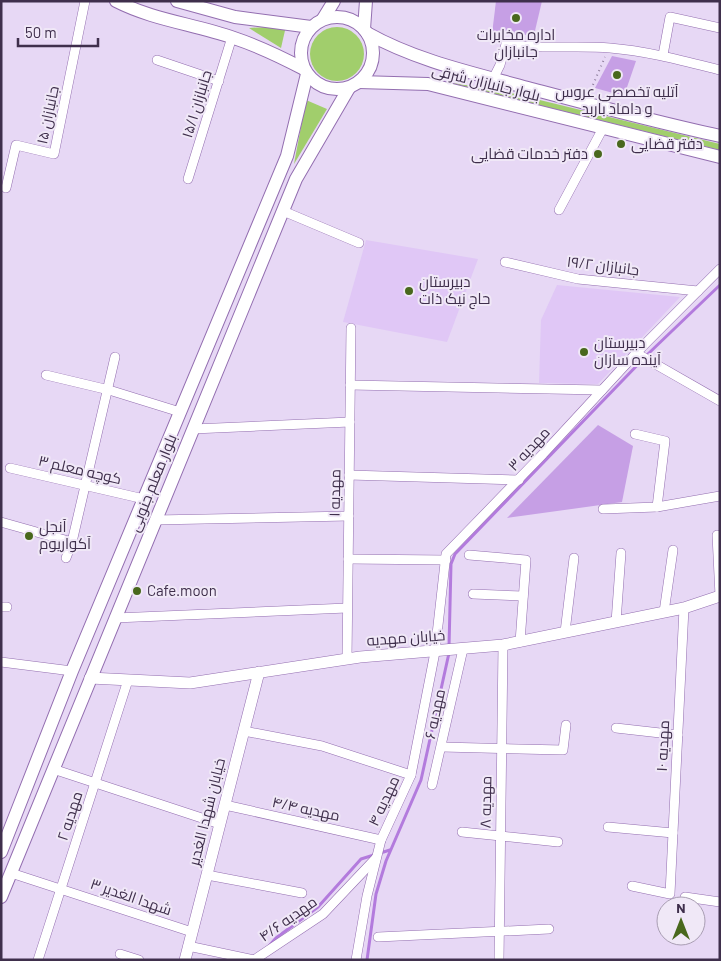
<svg xmlns="http://www.w3.org/2000/svg" width="721" height="961" font-family="Barlow,Cairo,sans-serif">
	<style>
		.built { fill: #e0c7f6 }
		.green { fill: #a1ce6c }
		.lines { fill: none; stroke-linecap: round; stroke-linejoin: round }
		.stream { stroke: #b37bdd; stroke-width: 3 }
		.building { fill: #c69fe5 }
		.minor-casing { stroke: #936eb0; stroke-width: 10 }
		.tertiary-casing { stroke: #936eb0; stroke-width: 12 }
		.secondary-casing { stroke: #936eb0; stroke-width: 14 }
		.path { stroke: #90819e; stroke-width: 2; stroke-dasharray: 1 4; stroke-linecap: butt }
		.minor { stroke: #fff; stroke-width: 9 }
		.tertiary { stroke: #fff; stroke-width: 11 }
		.secondary { stroke: #fff; stroke-width: 12 }
		.poi-dot { fill: #49681d; stroke: #f0e8f7; stroke-width: 2 }
		.labels { text-anchor: middle; stroke-width: 4; stroke-linejoin: round; paint-order: stroke }
		.poi-label { font-size: 15px; fill: #3f2f4c; stroke: #f0e8f7; text-anchor: start }
		.street-label { font-size: 15px; fill: #3f2f4c; stroke: #f0e8f7 }
	</style>
	<rect width="100%" height="100%" fill="#e7d8f5"/>
	<!-- built -->
	<g class="built">
		<path d="M366,240L478,259L447,342L343,322Z"/>
		<path d="M557,285L680,297L598,384L539,383L541,320Z"/>
	</g>
	<!-- green -->
	<g class="green">
		<path d="M286,26L281,48L249,28Z"/>
		<circle cx="337" cy="54" r="27"/>
		<path d="M447,82L503,91L720,144V150Z"/>
		<path d="M306,100L327,109L294,164Z"/>
	</g>
	<g class="lines">
		<!-- stream -->
		<g class="stream">
			<path d="M449,647L451,564L455,554L649,353L720,285"/>
			<path d="M269,946L276,938L318,907L361,859L390,850"/>
			<path d="M367,960L376,894L386,861L421,780L449,653"/>
		</g>
	</g>
	<!-- building -->
	<g class="building">
		<path d="M496,1H542L534,35L492,34Z"/>
		<path d="M612,56L636,61L624,96L595,88Z"/>
		<path d="M598,425L633,446L622,502L507,518Z"/>
	</g>
	<g class="lines">
		<!-- minor casing -->
		<g class="minor-casing">
			<g id="minor">
				<path d="M663,55L670,17L720,28"/>
				<path d="M157,60L219,81"/>
				<path d="M493,79L500,65L506,44C540,50 575,45 610,48C647,51 684,61 720,70"/>
				<path d="M188,179L232,37"/>
				<path d="M6,188L16,145L54,154L85,1"/>
				<path d="M559,210L602,130"/>
				<path d="M283,211L359,243"/>
				<path d="M505,262L578,279L698,291"/>
				<path d="M636,353L720,401"/>
				<path d="M46,375L109,390L180,412"/>
				<path d="M350,385L602,390"/>
				<path d="M193,429L350,422"/>
				<path d="M635,434L665,441L657,507"/>
				<path d="M10,468L144,499"/>
				<path d="M349,475L519,480"/>
				<path d="M603,509L657,507L720,496"/>
				<path d="M155,520L349,516"/>
				<path d="M1,522L72,542L115,357"/>
				<path d="M717,535L720,596"/>
				<path d="M469,555L526,560L520,642"/>
				<path d="M66,558L72,542"/>
				<path d="M348,559L446,560"/>
				<path d="M473,594L523,596"/>
				<path d="M1,607H7"/>
				<path d="M664,612L673,550"/>
				<path d="M115,618L347,608"/>
				<path d="M616,622L621,553"/>
				<path d="M565,632L574,558"/>
				<path d="M347,659L351,328"/>
				<path d="M1,662L72,671"/>
				<path d="M616,728L678,735"/>
				<path d="M244,731L322,746L411,775"/>
				<path d="M442,747L563,750L566,725"/>
				<path d="M53,769L220,824"/>
				<path d="M432,785L463,649"/>
				<path d="M225,805L381,840"/>
				<path d="M608,827L673,833"/>
				<path d="M462,832L558,842"/>
				<path d="M11,873L192,932"/>
				<path d="M207,875L302,893"/>
				<path d="M632,886L670,894L684,608"/>
				<path d="M685,897L720,902"/>
				<path d="M378,937L549,929"/>
				<path d="M188,946L254,960L323,914L376,858"/>
				<path d="M120,954L139,960"/>
				<path d="M38,960L128,680"/>
				<path d="M356,960L367,896L381,840L411,775L435,652L446,554L543,454L640,349L720,269"/>
				<path d="M499,960L503,645"/>
			</g>
		</g>
		<!-- tertiary casing -->
		<g class="tertiary-casing">
			<g id="tertiary">
				<path d="M90,678L190,683L360,657L503,645L684,608L720,596"/>
				<path d="M185,960L259,672"/>
			</g>
		</g>
		<!-- secondary casing -->
		<g class="secondary-casing">
			<g id="secondary">
				<path d="M116,1C153,20 194,24 234,38C258,46 281,57 304,69"/>
				<path d="M177,1L235,17L311,27"/>
				<circle cx="337" cy="53" r="36"/>
				<path d="M323,19L334,1"/>
				<path d="M364,29L366,1"/>
				<path d="M367,33C417,61 473,73 528,88C592,105 655,122 720,136"/>
				<path d="M359,82L428,84L720,157"/>
				<path d="M1,852L72,671L287,156L307,74"/>
				<path d="M1,897L296,179L349,88"/>
			</g>
		</g>
		<!-- path -->
		<path class="path" d="M589,94L605,57"/>
		<!-- minor -->
		<use href="#minor" class="minor"/>
		<!-- tertiary -->
		<use href="#tertiary" class="tertiary"/>
		<!-- secondary -->
		<use href="#secondary" class="secondary"/>
	</g>
	<!-- markers -->
	<g class="poi-dot">
		<circle cx="516" cy="18" r="5"/>
		<circle cx="617" cy="75" r="5"/>
		<circle cx="621" cy="144" r="5"/>
		<circle cx="598" cy="154" r="5"/>
		<circle cx="409" cy="291" r="5"/>
		<circle cx="584" cy="352" r="5"/>
		<circle cx="29" cy="536" r="5"/>
		<circle cx="137" cy="591" r="5"/>
	</g>
	<g class="labels">
		<!-- poi labels -->
		<g class="poi-label">
			<text x="516" y="40" text-anchor="middle">اداره مخابرات<tspan x="516" dy="17">جانبازان</tspan></text>
			<text x="617" y="97" text-anchor="middle">آتلیه تخصصی عروس<tspan x="617" dy="17">و داماد باربد</tspan></text>
			<text x="631" y="149">دفتر قضایی</text>
			<text x="588" y="159" text-anchor="end">دفتر خدمات قضایی</text>
			<text x="419" y="287">دبیرستان<tspan x="419" dy="17">حاج نیک ذات</tspan></text>
			<text x="594" y="348">دبیرستان<tspan x="594" dy="17">آینده سازان</tspan></text>
			<text x="39" y="532">آنجل<tspan x="39" dy="17">آکواریوم</tspan></text>
			<text x="147" y="596">Cafe.moon</text>
		</g>
		<!-- street labels -->
		<g class="street-label">
			<text transform="translate(486 83) rotate(14)" y="5">بلوار جانبازان شرقی</text>
			<text transform="translate(197 104) rotate(-73)" y="5">جانبازان ۱۵/۱</text>
			<text transform="translate(48 115) rotate(-78)" y="5">جانبازان ۱۵</text>
			<text transform="translate(603 266) rotate(7)" y="5">جانبازان ۱۹/۲</text>
			<text transform="translate(529 449) rotate(-47)" y="5">مهدیه ۳</text>
			<text transform="translate(80 470) rotate(13)" y="5">کوچه معلم ۳</text>
			<text transform="translate(153 483) rotate(-68)" y="5">بلوار معلم جنوبی</text>
			<text transform="translate(335 493) rotate(-89)" y="5">مهدیه ۱</text>
			<text transform="translate(406 638) rotate(-4)" y="5">خیابان مهدیه</text>
			<text transform="translate(435 714) rotate(-78)" y="5">مهدیه ۶</text>
			<text transform="translate(663 746) rotate(-87)" y="5">مهدیه ۱۰</text>
			<text transform="translate(384 801) rotate(-65)" y="5">مهدیه ۴</text>
			<text transform="translate(486 802) rotate(-89)" y="5">مهدیه ۸</text>
			<text transform="translate(306 809) rotate(12)" y="5">مهدیه ۴/۴</text>
			<text transform="translate(207 812) rotate(-76)" y="5">خیابان شهدا الغدیر</text>
			<text transform="translate(70 816) rotate(-72)" y="5">مهدیه ۲</text>
			<text transform="translate(131 897) rotate(19)" y="5">شهدا الغدیر ۳</text>
			<text transform="translate(288 919) rotate(-35)" y="5">مهدیه ۴/۶</text>
		</g>
	</g>
	<!-- border -->
	<rect width="721" height="961" fill="none" stroke="#3f2f4c" stroke-width="5"/>
	<!-- north arrow -->
	<g transform="translate(681 921)"><circle r="24" fill="#f0e8f7" stroke="#a99eb3"/>
	<path d="M0-4L9 19L0 12L-9 19Z" fill="#49681d"/>
	<text y="-8" font-size="14" font-weight="bold" text-anchor="middle" fill="#3f2f4c">N</text>
	</g>
	<!-- scale -->
	<path d="M18 38v8h80v-8" fill="none" stroke="#3f2f4c" stroke-width="2.5"/>
	<text x="25" y="38" font-size="15" fill="#3f2f4c" stroke="#f0e8f7" stroke-width="4" paint-order="stroke">50 m</text>
</svg>
